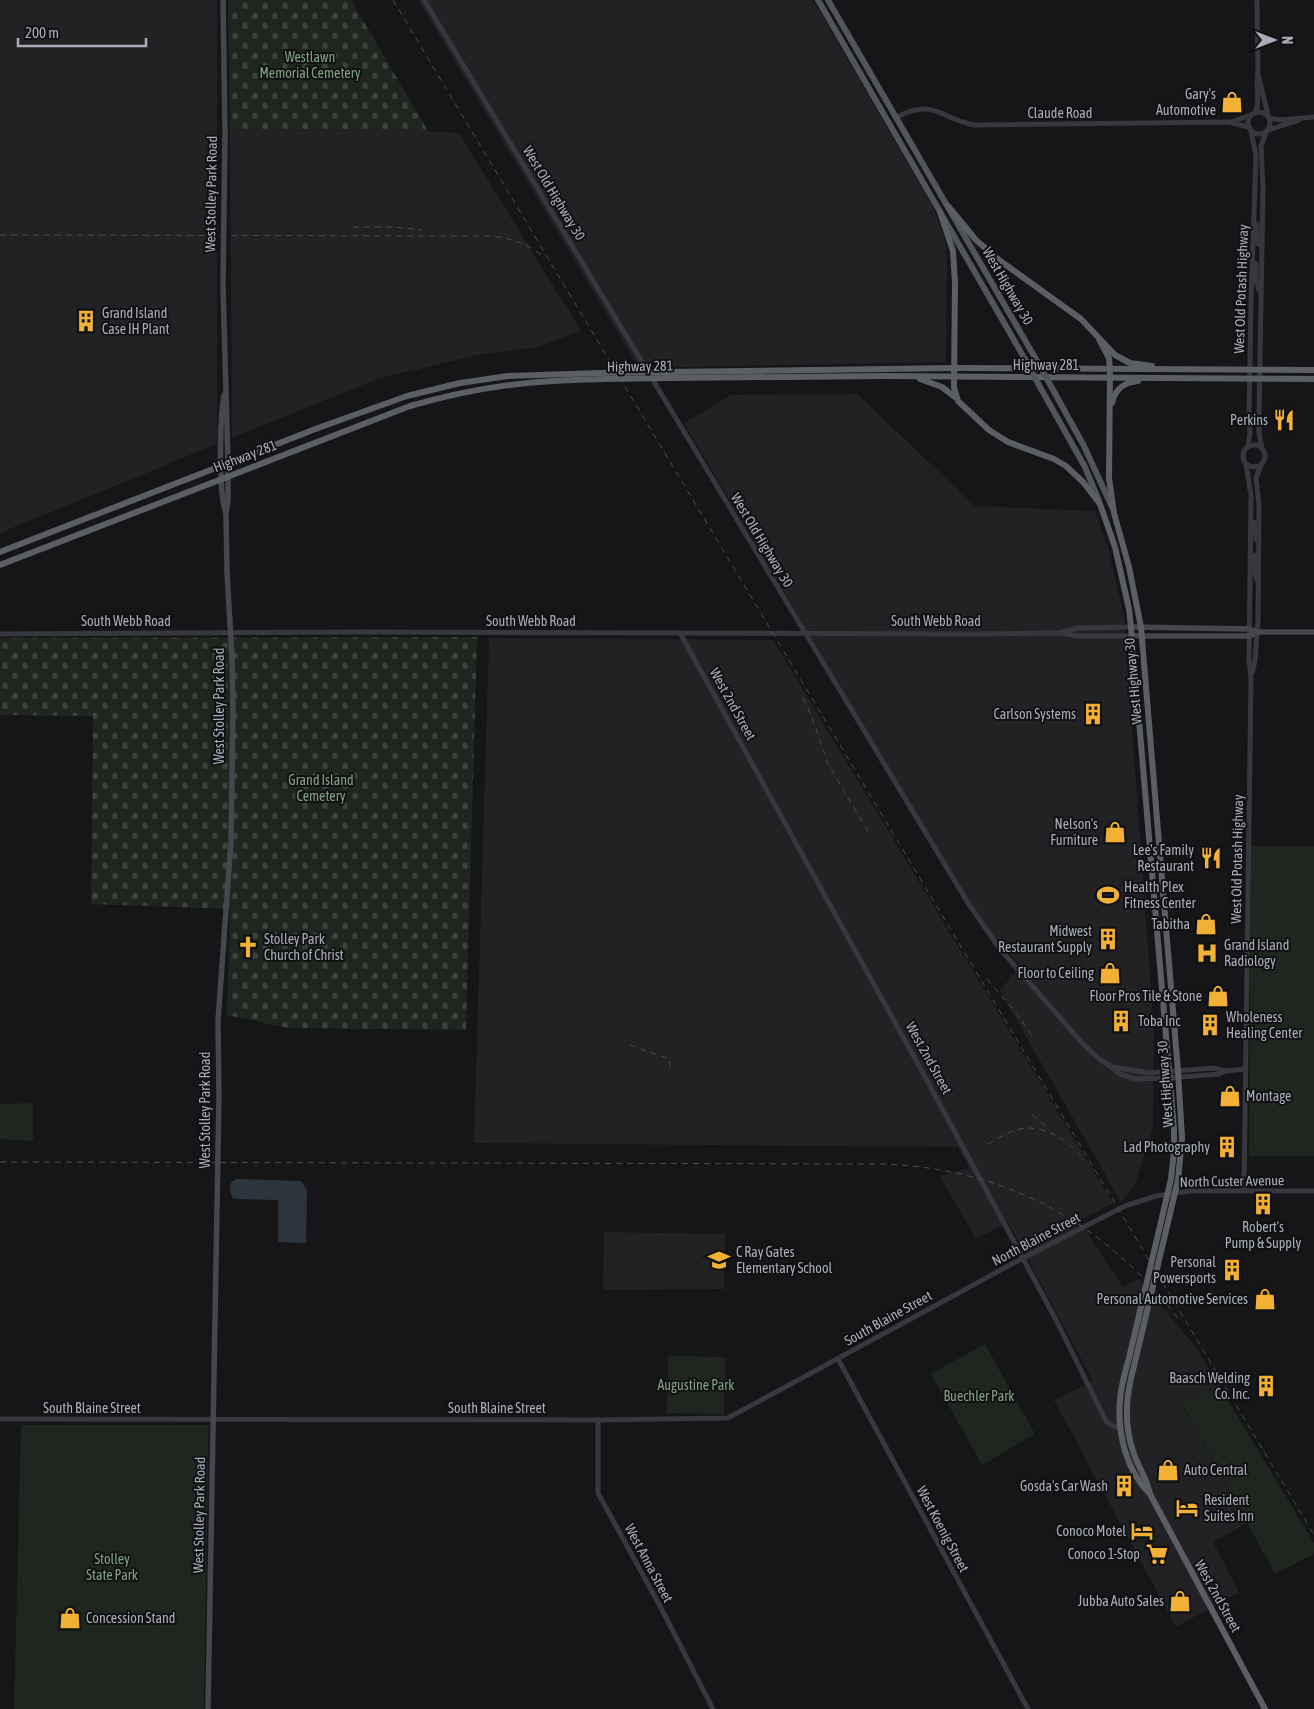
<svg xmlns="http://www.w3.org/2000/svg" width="1314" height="1709" font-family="'Asap Condensed',sans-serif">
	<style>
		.built { fill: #222225 }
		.green { fill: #1e261f }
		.cemetery { fill: url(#cemetery-stones) }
		.water { fill: #2c353c }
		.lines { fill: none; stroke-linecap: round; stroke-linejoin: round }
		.tertiary { stroke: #37383d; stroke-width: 5 }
		.secondary { stroke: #45474d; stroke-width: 5.5 }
		.primary { stroke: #53555c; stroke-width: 6 }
		.trunk { stroke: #5b5e65; stroke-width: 6 }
		.rail { stroke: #4a4c52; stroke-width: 1; stroke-dasharray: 6 5; stroke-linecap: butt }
		.primary-bridge { stroke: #53555c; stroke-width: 6 }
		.trunk-bridge { stroke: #5b5e65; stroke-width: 6 }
		.labels { text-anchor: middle; stroke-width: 4; stroke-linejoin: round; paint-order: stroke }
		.park-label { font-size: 14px; fill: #7fa381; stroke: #111113 }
		.poi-label { font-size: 14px; fill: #a8adb8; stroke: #111113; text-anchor: end }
		.street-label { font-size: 14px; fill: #a8adb8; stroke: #111113 }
	</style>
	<defs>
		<pattern id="cemetery-stones" width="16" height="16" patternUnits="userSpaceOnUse" patternTransform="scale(1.25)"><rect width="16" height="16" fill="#1e261f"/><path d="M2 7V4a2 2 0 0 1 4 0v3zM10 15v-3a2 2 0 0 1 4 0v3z" fill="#3c433d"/></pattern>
	</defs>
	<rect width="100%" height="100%" fill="#161618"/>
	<!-- built -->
	<g class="built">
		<path d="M0,0H217V444L0,533Z"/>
		<path d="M418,0H813L933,207L945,240L947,263L946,362L639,368Z"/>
		<path d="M230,130L428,131L459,133L581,331L537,347L482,354L377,379L232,438Z"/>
		<path d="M857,394L975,506L1095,511L1108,548L1124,617L1154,1031L1153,1128L1136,1182L1121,1202L1000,991L1020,966L977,917L684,423L731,395Z"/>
		<path d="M489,638L773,640L1113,1203L1079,1221L1123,1287L1138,1278L1198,1350L1219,1386L1183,1406L1247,1523L1213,1542L1239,1592L1176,1627L1054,1400L1093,1381L1008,1222L976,1239L940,1176L969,1168L958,1147L474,1143Z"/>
		<path d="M604,1232L725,1234L724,1289L603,1290Z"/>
	</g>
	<!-- green -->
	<g class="green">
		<path d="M1251,846H1314V1156H1249Z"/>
		<path d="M33,1103V1141L0,1139V1104Z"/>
		<path d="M985,1344L1035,1434L982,1465L931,1374Z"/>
		<path d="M668,1356L725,1357L724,1414L667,1413Z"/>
		<path d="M1219,1386L1314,1543V1554L1275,1574L1183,1405Z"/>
		<path d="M21,1425H209L204,1709H14Z"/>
	</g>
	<!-- cemetery -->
	<g class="cemetery">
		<path d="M228,0H351L428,131L230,130Z"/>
		<path d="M477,637L466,1030L288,1028L227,1015L230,909L91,904L93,716L0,715V638Z"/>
	</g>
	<!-- water -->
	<path class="water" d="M237,1179L301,1181L307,1190L306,1243L278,1242V1200L238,1199L233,1198C229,1190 227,1182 237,1179Z"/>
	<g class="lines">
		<!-- tertiary -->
		<g class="tertiary">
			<path d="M424,0L968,903L1000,949L1084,1045L1099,1059L1112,1067L1118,1073L1134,1079L1169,1078L1206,1075L1219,1074L1225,1071L1245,1069"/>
			<path d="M1258,74L1268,115"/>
			<circle cx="1259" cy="123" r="11"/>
			<path d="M1255,113C1261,100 1255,86 1258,71L1257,0"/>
			<path d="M897,117C935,97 941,120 975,125L1228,122L1249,127"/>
			<path d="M1269,118L1280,120L1314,117"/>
			<path d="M1231,122L1251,115"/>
			<path d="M1268,130L1299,120"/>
			<path d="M1257,224V242L1258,244L1262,245"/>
			<path d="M1252,261L1256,264V281L1259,290"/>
			<circle cx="1254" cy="456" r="11"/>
			<path d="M1248,447L1250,433L1249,416L1251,301L1256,156L1251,131"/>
			<path d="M1262,448L1259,433V417L1263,188L1261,146L1266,133"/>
			<path d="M1254,522L1256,540L1259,541"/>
			<path d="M1250,554L1254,555L1255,574L1257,580"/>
			<path d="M1062,632L1078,628L1131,627"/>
			<path d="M680,633L930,1086L1055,1318L1106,1421L1109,1424L1121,1429"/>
			<path d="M0,634L362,632L975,634L1062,633L1077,636H1132"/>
			<path d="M1252,673L1255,661L1258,621L1259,505L1256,478L1261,465"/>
			<path d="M1113,1067L1149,1073L1214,1068L1225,1071"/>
			<path d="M1244,1190L1251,678L1249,661L1251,495L1246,465"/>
			<path d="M838,1359L1028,1709"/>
			<path d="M0,1419L598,1420L728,1418L1023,1258L1125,1206L1156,1196L1190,1191H1314"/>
			<path d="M598,1420V1493L660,1606L713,1709"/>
		</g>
		<!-- secondary -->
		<g class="secondary">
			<path d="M224,395C220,418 218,493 226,513"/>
			<path d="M1131,627L1250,629L1257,632H1314"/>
			<path d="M1132,636H1250L1257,632"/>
			<path d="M208,1709L219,1096L218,1021L231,841L233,708L232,658L227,572L226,513L228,501V463L223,286L225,134L223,0"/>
		</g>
		<!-- primary -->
		<g class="primary">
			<path d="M818,0L1026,361"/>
			<path d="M828,0L1037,361"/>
			<path d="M1040,387L1085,467L1099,501"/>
			<path d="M1052,388L1084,446L1112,507"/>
		</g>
		<!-- trunk -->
		<g class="trunk">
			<path d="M948,206L976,240L999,260L1081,319L1115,355L1130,363L1152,366"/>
			<path d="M940,212L953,251L955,283L954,387L958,401L989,430L1008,442L1054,459L1066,466L1083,482L1100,504L1115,547L1129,609L1131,627L1174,1129V1151L1171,1179"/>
			<path d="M1099,339L1109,358L1110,370L1109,478L1114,513L1129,567L1141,627L1178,1071L1182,1138L1178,1180"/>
			<path d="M665,372L954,368L1314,370"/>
			<path d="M668,378L885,376L1314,379"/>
			<path d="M920,379L942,387L955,397"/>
			<path d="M1112,403C1115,389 1125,382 1138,381"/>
			<path d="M0,552L318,428L407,396L460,383L508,376L601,373"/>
			<path d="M0,565L410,406C479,386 534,380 605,379"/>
			<path d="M1129,1358C1125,1372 1121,1386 1120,1400C1117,1432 1126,1471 1150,1494L1265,1709"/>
			<path d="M1134,1366C1126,1396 1123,1424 1134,1454C1139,1468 1147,1479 1150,1494"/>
		</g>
		<!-- rail -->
		<g class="rail">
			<path d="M393,0L1314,1535"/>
			<path d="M353,227H394L422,230"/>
			<path d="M0,235L490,236C511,238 529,243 544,258"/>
			<path d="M803,698L812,717L828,764L870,835"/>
			<path d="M987,979L1017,1014L1033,1037"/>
			<path d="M630,1045L669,1059L671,1070"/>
			<path d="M1032,1115L1047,1127"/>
			<path d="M988,1144C997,1139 1006,1133 1016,1130C1043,1122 1068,1140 1084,1160"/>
			<path d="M0,1162L882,1164C1005,1168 1105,1222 1179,1320"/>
		</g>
		<!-- primary-bridge -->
		<g class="primary-bridge">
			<path d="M1026,361L1040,387"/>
			<path d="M1037,361L1052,388"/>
		</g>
		<!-- trunk-bridge -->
		<g class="trunk-bridge">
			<path d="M601,373L665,372"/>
			<path d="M605,379L668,378"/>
			<path d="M1129,1358L1171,1179"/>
			<path d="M1134,1366L1178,1180"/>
		</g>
	</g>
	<!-- icons -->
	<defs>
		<g id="shop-bare" transform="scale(1.725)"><path d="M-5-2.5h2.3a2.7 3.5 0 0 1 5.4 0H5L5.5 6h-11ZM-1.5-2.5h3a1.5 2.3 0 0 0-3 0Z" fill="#f2b134" stroke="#111113" stroke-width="2.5" paint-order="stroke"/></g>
		<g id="building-bare" transform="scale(1.725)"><path d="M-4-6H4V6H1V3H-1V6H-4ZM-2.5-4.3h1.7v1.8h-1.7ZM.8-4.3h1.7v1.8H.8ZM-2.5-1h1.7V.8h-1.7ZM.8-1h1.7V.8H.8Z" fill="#f2b134" stroke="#111113" stroke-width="2.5" paint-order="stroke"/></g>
		<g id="restaurant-bare" transform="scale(1.725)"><path d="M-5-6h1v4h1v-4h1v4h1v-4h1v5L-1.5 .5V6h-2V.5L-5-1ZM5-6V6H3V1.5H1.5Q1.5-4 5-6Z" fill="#f2b134" stroke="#111113" stroke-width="2.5" paint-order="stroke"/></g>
		<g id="stadium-bare" transform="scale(1.725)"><path d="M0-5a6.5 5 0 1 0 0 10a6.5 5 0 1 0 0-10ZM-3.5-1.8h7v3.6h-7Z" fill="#f2b134" stroke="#111113" stroke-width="2.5" paint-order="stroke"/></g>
		<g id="church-bare" transform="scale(1.725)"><path d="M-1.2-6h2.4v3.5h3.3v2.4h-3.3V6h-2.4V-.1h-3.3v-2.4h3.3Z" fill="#f2b134" stroke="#111113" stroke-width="2.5" paint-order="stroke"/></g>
		<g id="hospital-bare" transform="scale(1.725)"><path d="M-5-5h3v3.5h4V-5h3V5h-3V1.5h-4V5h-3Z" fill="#f2b134" stroke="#111113" stroke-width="2.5" paint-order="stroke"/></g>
		<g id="school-bare" transform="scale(1.725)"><path d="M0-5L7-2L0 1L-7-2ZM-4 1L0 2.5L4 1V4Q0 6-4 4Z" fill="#f2b134" stroke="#111113" stroke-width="2.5" paint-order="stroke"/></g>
		<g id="hotel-bare" transform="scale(1.725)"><path d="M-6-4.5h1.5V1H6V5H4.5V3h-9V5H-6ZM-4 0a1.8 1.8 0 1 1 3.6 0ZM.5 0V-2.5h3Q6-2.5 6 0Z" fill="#f2b134" stroke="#111113" stroke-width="2.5" paint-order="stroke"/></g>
		<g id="supermarket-bare" transform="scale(1.725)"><path d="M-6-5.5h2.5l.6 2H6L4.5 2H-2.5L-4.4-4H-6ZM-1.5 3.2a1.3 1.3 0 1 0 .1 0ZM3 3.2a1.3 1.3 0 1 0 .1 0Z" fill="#f2b134" stroke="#111113" stroke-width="2.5" paint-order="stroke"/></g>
	</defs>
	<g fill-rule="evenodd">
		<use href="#shop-bare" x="1232" y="102"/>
		<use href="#building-bare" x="86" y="321"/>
		<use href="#restaurant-bare" x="1284" y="420"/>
		<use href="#building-bare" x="1093" y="714"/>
		<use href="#shop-bare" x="1115" y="832"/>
		<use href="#restaurant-bare" x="1211" y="858"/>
		<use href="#stadium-bare" x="1108" y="895"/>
		<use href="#shop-bare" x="1206" y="924"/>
		<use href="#building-bare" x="1108" y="939"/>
		<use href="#church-bare" x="248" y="947"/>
		<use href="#hospital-bare" x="1207" y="953"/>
		<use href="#shop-bare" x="1110" y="973"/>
		<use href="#shop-bare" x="1218" y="996"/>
		<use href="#building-bare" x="1121" y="1021"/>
		<use href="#building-bare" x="1210" y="1025"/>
		<use href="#shop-bare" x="1230" y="1096"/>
		<use href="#building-bare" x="1227" y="1147"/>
		<use href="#building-bare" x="1263" y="1204"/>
		<use href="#school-bare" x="719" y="1260"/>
		<use href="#building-bare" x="1232" y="1270"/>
		<use href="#shop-bare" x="1265" y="1299"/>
		<use href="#building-bare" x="1266" y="1386"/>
		<use href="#shop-bare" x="1168" y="1470"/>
		<use href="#building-bare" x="1124" y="1486"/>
		<use href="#hotel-bare" x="1187" y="1508"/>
		<use href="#hotel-bare" x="1142" y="1531"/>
		<use href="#supermarket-bare" x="1157" y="1554"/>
		<use href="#shop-bare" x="1180" y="1601"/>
		<use href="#shop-bare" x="70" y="1618"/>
	</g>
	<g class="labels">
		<!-- park labels -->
		<g class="park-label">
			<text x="310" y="62">Westlawn<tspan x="310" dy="16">Memorial Cemetery</tspan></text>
			<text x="321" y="785">Grand Island<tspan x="321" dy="16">Cemetery</tspan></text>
			<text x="696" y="1390">Augustine Park</text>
			<text x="979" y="1401">Buechler Park</text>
			<text x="112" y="1564">Stolley<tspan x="112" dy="16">State Park</tspan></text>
		</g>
		<!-- poi labels -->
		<g class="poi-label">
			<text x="1216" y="99">Gary's<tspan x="1216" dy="16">Automotive</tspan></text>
			<text x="102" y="318" text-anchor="start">Grand Island<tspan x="102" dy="16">Case IH Plant</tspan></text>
			<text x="1268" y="425">Perkins</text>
			<text x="1076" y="719">Carlson Systems</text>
			<text x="1098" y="829">Nelson's<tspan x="1098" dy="16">Furniture</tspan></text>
			<text x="1194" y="855">Lee's Family<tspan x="1194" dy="16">Restaurant</tspan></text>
			<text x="1124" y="892" text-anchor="start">Health Plex<tspan x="1124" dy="16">Fitness Center</tspan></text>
			<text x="1190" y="929">Tabitha</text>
			<text x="1092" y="936">Midwest<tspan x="1092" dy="16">Restaurant Supply</tspan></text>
			<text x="264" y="944" text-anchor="start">Stolley Park<tspan x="264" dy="16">Church of Christ</tspan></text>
			<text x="1224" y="950" text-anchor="start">Grand Island<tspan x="1224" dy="16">Radiology</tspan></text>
			<text x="1094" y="978">Floor to Ceiling</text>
			<text x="1202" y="1001">Floor Pros Tile &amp; Stone</text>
			<text x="1226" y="1022" text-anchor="start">Wholeness<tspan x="1226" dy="16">Healing Center</tspan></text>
			<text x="1138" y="1026" text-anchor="start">Toba Inc</text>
			<text x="1246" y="1101" text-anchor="start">Montage</text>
			<text x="1210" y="1152">Lad Photography</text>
			<text x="1263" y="1232" text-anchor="middle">Robert's<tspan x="1263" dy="16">Pump &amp; Supply</tspan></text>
			<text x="736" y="1257" text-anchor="start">C Ray Gates<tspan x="736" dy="16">Elementary School</tspan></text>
			<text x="1216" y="1267">Personal<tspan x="1216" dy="16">Powersports</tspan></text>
			<text x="1248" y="1304">Personal Automotive Services</text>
			<text x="1250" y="1383">Baasch Welding<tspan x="1250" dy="16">Co. Inc.</tspan></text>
			<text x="1184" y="1475" text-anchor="start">Auto Central</text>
			<text x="1108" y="1491">Gosda's Car Wash</text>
			<text x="1204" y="1505" text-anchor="start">Resident<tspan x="1204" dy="16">Suites Inn</tspan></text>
			<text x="1126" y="1536">Conoco Motel</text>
			<text x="1140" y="1559">Conoco 1-Stop</text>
			<text x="1164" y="1606">Jubba Auto Sales</text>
			<text x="86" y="1623" text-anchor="start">Concession Stand</text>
		</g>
		<!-- street labels -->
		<g class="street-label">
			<text x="1060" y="118">Claude Road</text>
			<text transform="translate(554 193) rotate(59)" y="5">West Old Highway 30</text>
			<text transform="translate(211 194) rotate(-89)" y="5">West Stolley Park Road</text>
			<text transform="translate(1008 286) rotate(60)" y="5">West Highway 30</text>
			<text transform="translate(1241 289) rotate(-88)" y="5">West Old Potash Highway</text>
			<text x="1046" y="370">Highway 281</text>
			<text transform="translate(640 366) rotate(-1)" y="5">Highway 281</text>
			<text transform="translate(245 456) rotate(-21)" y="5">Highway 281</text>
			<text transform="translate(762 540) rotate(59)" y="5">West Old Highway 30</text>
			<text x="126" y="626">South Webb Road</text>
			<text x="531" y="626">South Webb Road</text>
			<text x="936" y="626">South Webb Road</text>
			<text transform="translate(1133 681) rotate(-95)" y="5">West Highway 30</text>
			<text transform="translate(733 704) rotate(61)" y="5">West 2nd Street</text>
			<text transform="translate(219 706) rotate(-90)" y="5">West Stolley Park Road</text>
			<text transform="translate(1237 859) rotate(-89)" y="5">West Old Potash Highway</text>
			<text transform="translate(929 1058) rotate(61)" y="5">West 2nd Street</text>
			<text transform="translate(1165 1084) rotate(-94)" y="5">West Highway 30</text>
			<text transform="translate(205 1110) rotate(-90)" y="5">West Stolley Park Road</text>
			<text transform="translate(1232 1181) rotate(-1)" y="5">North Custer Avenue</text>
			<text transform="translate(1036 1239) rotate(-28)" y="5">North Blaine Street</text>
			<text transform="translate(888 1318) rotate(-29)" y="5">South Blaine Street</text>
			<text x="92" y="1413">South Blaine Street</text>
			<text x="497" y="1413">South Blaine Street</text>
			<text transform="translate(199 1515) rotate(-89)" y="5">West Stolley Park Road</text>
			<text transform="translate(943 1529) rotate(62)" y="5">West Koenig Street</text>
			<text transform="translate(649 1563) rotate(62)" y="5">West Anna Street</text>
			<text transform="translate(1218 1596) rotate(61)" y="5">West 2nd Street</text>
		</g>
	</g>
	<!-- north arrow -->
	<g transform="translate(1274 40) rotate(90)" stroke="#111113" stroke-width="4" paint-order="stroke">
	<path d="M0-4L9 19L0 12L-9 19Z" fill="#a8adb8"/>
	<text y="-8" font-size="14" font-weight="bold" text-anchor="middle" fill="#a8adb8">N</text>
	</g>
	<!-- scale -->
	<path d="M18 38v8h128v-8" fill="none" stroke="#a8adb8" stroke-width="2.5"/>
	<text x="25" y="38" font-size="15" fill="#a8adb8" stroke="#111113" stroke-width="4" paint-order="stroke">200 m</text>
</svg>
